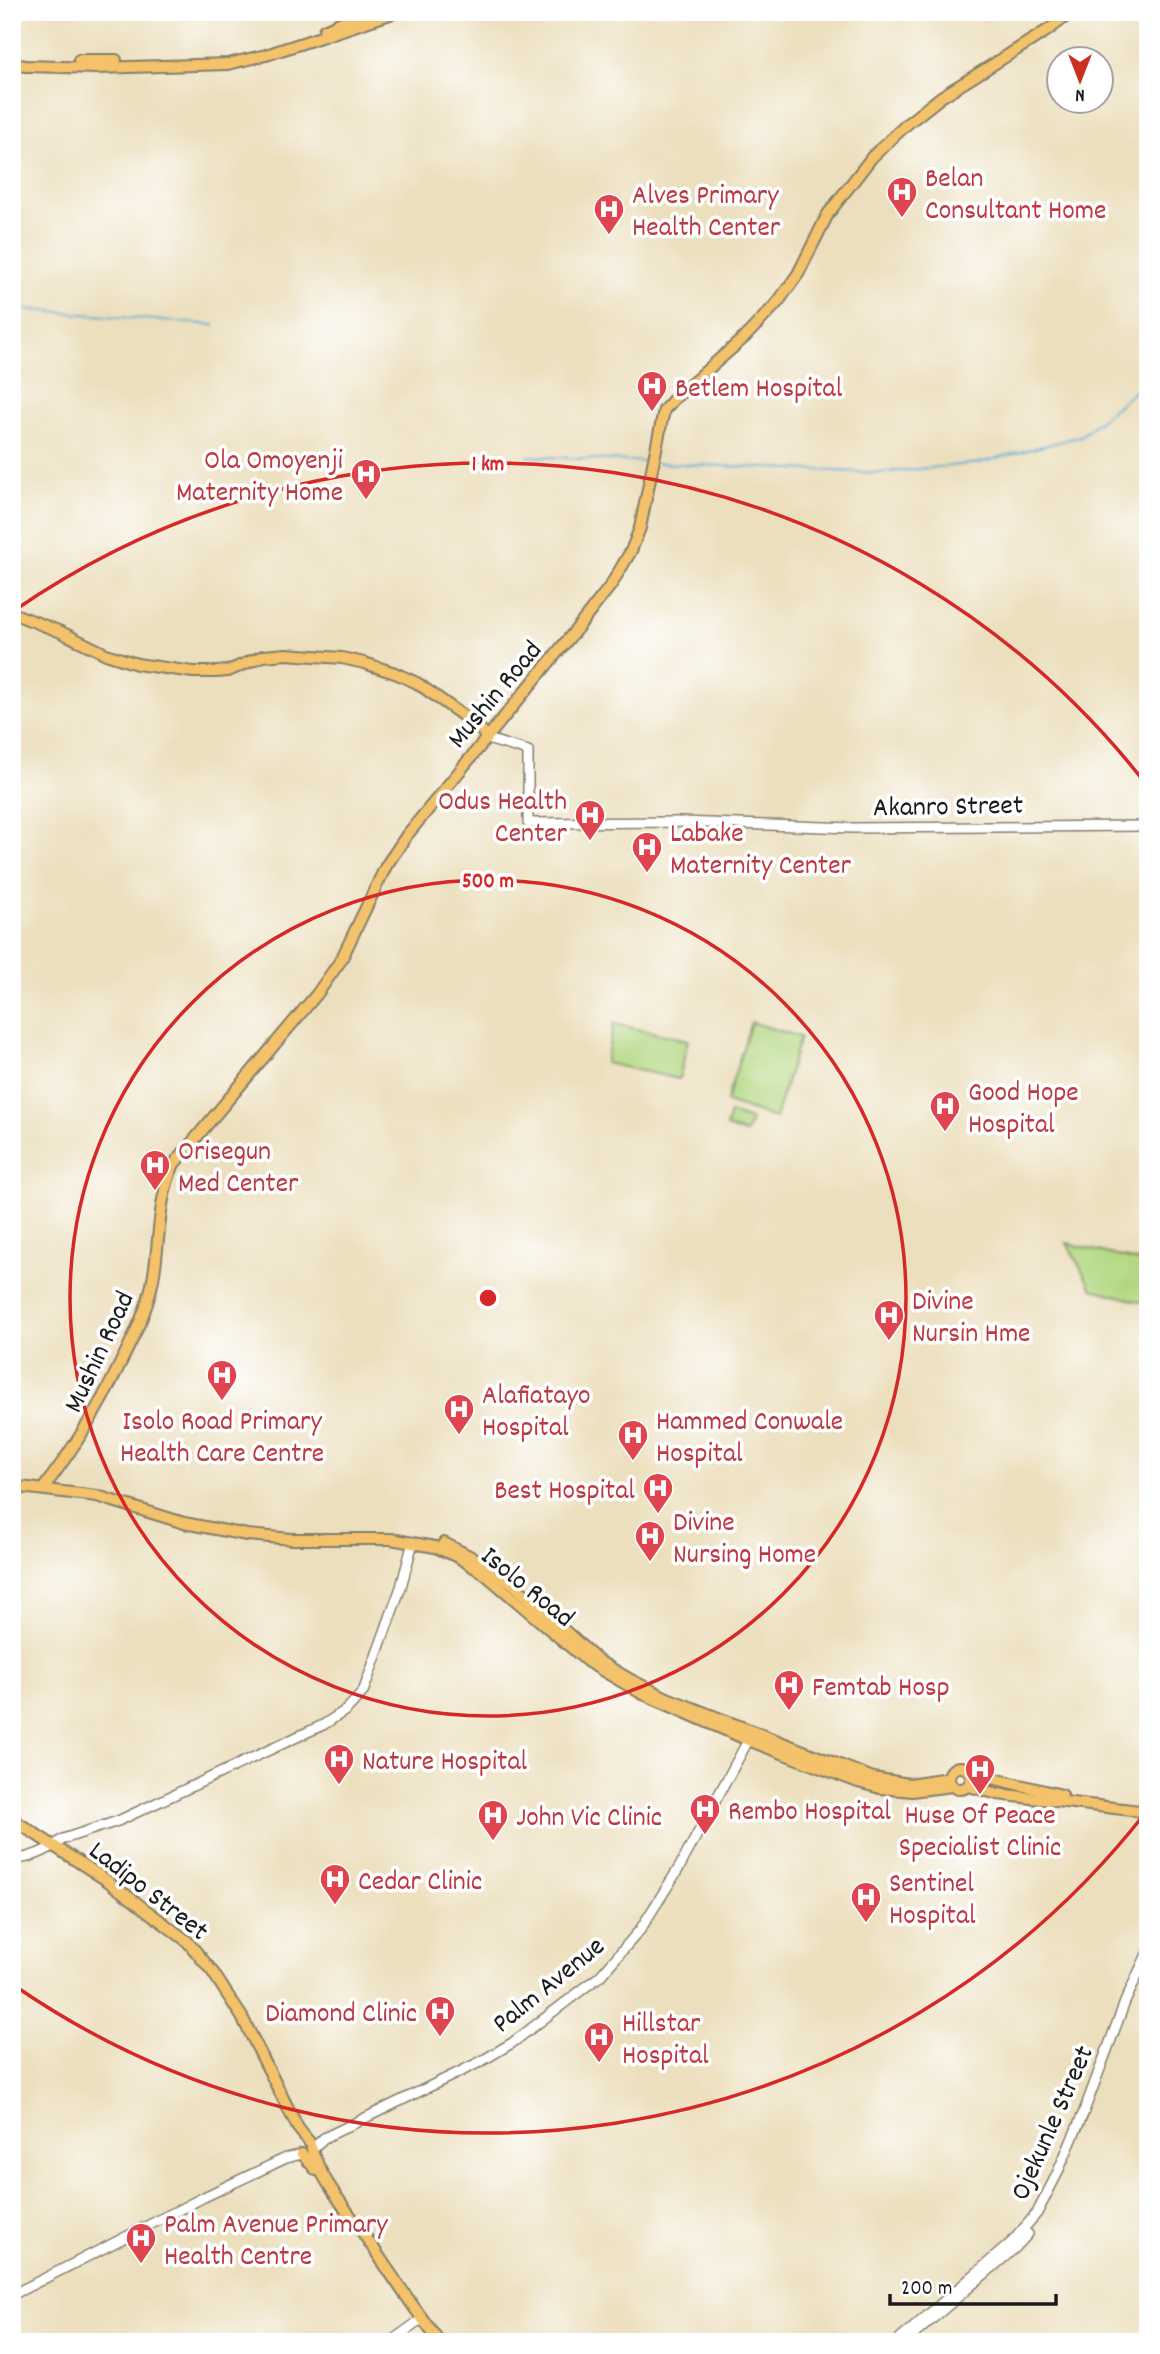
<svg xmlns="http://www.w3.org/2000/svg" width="1160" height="2354" font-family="Dekko,sans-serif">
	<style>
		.green { fill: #b2d781; stroke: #677a4e; stroke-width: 2 }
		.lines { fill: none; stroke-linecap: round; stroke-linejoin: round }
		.stream { stroke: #56a8d1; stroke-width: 2 }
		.minor-casing { stroke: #847e6c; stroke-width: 12 }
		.major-casing { stroke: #847e6c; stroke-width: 14 }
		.minor { stroke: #fff; stroke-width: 9 }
		.major { stroke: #f3c26a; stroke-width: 10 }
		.ring { fill: none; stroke: #d62828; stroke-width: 3.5 }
		.labels { text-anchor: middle; stroke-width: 7; stroke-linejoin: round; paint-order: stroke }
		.health-label { font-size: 28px; fill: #be3a42; stroke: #fff; text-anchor: start }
		.street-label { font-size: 28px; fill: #1c1c1c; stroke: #fff }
		.centre { fill: #d62828; stroke: #fff; stroke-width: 3.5 }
		.ring-label { font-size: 21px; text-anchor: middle; font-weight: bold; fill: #d62828; stroke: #fff; stroke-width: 7; stroke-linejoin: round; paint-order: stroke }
	</style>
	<rect width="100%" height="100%" fill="#fff"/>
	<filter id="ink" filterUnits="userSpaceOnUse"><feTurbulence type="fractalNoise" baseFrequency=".0143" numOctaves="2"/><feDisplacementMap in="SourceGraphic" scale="14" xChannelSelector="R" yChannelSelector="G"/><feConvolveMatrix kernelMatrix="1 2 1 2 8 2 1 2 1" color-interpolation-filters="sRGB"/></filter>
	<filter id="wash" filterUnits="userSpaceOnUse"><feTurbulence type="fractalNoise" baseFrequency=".00686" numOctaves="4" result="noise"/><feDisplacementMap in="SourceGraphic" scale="28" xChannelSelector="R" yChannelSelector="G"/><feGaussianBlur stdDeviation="1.57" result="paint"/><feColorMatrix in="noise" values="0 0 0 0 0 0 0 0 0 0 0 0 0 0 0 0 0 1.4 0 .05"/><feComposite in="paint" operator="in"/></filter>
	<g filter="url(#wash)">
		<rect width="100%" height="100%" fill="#ecdfbd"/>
		<!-- green -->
		<g class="green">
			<path d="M751,1022L800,1037L775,1118L726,1102Z"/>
			<path d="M614,1024L688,1040L679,1079L605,1063Z"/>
			<path d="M730,1113L751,1120L746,1134L726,1127Z"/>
			<path d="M1067,1243L1148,1264V1304L1092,1289Z"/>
		</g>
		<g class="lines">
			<!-- stream -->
			<g class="stream">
				<path d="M12,308L214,325"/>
				<path d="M528,456L649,462"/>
				<path d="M658,463L879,473L979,463L1081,436L1148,380"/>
			</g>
		</g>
	</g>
	<g filter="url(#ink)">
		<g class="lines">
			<!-- minor casing -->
			<g class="minor-casing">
				<g id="minor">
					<path d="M487,739L528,751V823L680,822L852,828L1148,826"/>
					<path d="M12,1860C30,1858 49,1850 63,1839L118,1821L299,1736L323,1725L346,1710L363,1692L401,1587L413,1542"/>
					<path d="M312,2149L324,2138L480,2062L512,2043L600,1976L640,1930L679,1868L750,1737"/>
					<path d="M12,2295L204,2197L286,2158L302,2154"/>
					<path d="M910,2338L1016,2247L1028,2234"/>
					<path d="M390,2342L422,2319"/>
					<path d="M897,2342L1012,2242L1037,2213L1056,2176L1083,2114L1125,2002L1148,1952"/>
				</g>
			</g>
			<!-- major casing -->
			<g class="major-casing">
				<g id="major">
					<path d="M324,30L344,21L371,13"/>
					<path d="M79,60H116"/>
					<path d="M12,64L26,66L97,68L228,64L266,55L396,12"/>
					<path d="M12,613L61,632L106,654L137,664L193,672H216L228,671L263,656L286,654L342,658L364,663L395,673L417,683L462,715L482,731L487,739"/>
					<path d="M12,1486L97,1496L184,1523L247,1535L292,1539H391L435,1547L458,1557L485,1574L588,1662L641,1693L748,1740L858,1782L880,1788L912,1791L952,1786"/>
					<path d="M45,1486C74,1448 98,1410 118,1368C129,1346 141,1324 148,1300C162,1255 154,1207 174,1164L317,994L341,960L386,866L407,835L579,626L611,585L631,551L640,528L664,410L674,399L745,337L778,302L798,274L828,214L872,157L907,124L941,97L1048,30L1072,12"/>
					<path d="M444,1543L489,1566L513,1584L597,1660L631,1680L667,1698L873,1778L909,1784L948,1778"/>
					<circle cx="960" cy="1778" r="11"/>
					<path d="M970,1773L1062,1795"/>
					<path d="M968,1786L998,1794L1148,1812"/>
					<path d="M12,1819L105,1879L187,1941L212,1971L242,2017L298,2128L310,2143"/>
					<path d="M312,2149C320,2179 348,2211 365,2236C390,2272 413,2308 440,2342"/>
					<path d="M302,2154L316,2170"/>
				</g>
			</g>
			<!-- minor -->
			<use href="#minor" class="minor"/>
			<!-- major -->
			<use href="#major" class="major"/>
		</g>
	</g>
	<!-- distance rings -->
	<g class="ring">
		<circle cx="488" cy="1298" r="418"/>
		<path d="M1146 1812A835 835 0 0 1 15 1986M15 610A835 835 0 0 1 1146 784"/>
	</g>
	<!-- icons -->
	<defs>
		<g id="hospital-pin" transform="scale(1.575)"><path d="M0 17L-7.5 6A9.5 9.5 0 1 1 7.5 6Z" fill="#e0444e" stroke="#fff"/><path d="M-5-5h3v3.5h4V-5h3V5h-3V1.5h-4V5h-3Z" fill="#fff"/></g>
	</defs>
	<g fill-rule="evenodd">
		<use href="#hospital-pin" x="902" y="192"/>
		<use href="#hospital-pin" x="609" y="209"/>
		<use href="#hospital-pin" x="652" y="386"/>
		<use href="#hospital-pin" x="366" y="474"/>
		<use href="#hospital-pin" x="590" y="815"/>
		<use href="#hospital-pin" x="647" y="847"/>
		<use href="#hospital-pin" x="945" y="1106"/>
		<use href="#hospital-pin" x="155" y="1165"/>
		<use href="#hospital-pin" x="889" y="1315"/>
		<use href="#hospital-pin" x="222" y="1375"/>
		<use href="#hospital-pin" x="459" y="1409"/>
		<use href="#hospital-pin" x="633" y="1435"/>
		<use href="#hospital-pin" x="658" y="1488"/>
		<use href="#hospital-pin" x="650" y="1536"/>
		<use href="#hospital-pin" x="789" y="1685"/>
		<use href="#hospital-pin" x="339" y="1759"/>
		<use href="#hospital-pin" x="980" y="1769"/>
		<use href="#hospital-pin" x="705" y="1809"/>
		<use href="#hospital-pin" x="493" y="1815"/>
		<use href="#hospital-pin" x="335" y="1879"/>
		<use href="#hospital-pin" x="866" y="1897"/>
		<use href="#hospital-pin" x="440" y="2011"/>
		<use href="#hospital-pin" x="599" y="2037"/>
		<use href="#hospital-pin" x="141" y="2238"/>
	</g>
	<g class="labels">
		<!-- health labels -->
		<g class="health-label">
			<text x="925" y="186">Belan<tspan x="925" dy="32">Consultant Home</tspan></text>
			<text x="632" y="203">Alves Primary<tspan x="632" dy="32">Health Center</tspan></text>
			<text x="675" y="396">Betlem Hospital</text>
			<text x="343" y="468" text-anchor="end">Ola Omoyenji<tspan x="343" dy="32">Maternity Home</tspan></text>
			<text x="567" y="809" text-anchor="end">Odus Health<tspan x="567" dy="32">Center</tspan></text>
			<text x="670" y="841">Labake<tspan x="670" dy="32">Maternity Center</tspan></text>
			<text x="968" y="1100">Good Hope<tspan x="968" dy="32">Hospital</tspan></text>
			<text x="178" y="1159">Orisegun<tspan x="178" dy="32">Med Center</tspan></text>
			<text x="912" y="1309">Divine<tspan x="912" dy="32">Nursin Hme</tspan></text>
			<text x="482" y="1403">Alafiatayo<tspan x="482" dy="32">Hospital</tspan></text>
			<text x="222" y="1429" text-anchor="middle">Isolo Road Primary<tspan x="222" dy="32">Health Care Centre</tspan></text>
			<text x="656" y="1429">Hammed Conwale<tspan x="656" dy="32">Hospital</tspan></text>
			<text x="635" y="1498" text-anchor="end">Best Hospital</text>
			<text x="673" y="1530">Divine<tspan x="673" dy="32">Nursing Home</tspan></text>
			<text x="812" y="1695">Femtab Hosp</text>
			<text x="362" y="1769">Nature Hospital</text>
			<text x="728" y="1819">Rembo Hospital</text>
			<text x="980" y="1823" text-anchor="middle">Huse Of Peace<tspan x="980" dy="32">Specialist Clinic</tspan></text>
			<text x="516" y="1825">John Vic Clinic</text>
			<text x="358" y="1889">Cedar Clinic</text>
			<text x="889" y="1891">Sentinel<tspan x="889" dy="32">Hospital</tspan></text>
			<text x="417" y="2021" text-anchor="end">Diamond Clinic</text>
			<text x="622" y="2031">Hillstar<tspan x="622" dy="32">Hospital</tspan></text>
			<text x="164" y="2232">Palm Avenue Primary<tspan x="164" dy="32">Health Centre</tspan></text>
		</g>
		<!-- street labels -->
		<g class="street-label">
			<text transform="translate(493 693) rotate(-50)" y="10">Mushin Road</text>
			<text transform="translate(948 804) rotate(-1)" y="10">Akanro Street</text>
			<text transform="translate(97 1351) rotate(-65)" y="10">Mushin Road</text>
			<text transform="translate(529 1585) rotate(39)" y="10">Isolo Road</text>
			<text transform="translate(150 1889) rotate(38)" y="10">Ladipo Street</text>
			<text transform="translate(547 1983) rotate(-39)" y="10">Palm Avenue</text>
			<text transform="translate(1050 2122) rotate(-66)" y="10">Ojekunle Street</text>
		</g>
	</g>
	<circle cx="488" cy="1298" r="10" class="centre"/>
	<g class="ring-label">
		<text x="488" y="470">1 km</text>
		<text x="488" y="887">500 m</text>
	</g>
	<!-- margin -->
	<rect width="1160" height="2354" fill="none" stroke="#fff" stroke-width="42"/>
	<!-- north arrow -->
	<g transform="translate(1080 80) rotate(180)"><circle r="33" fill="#ffffff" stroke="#a4a4a4" stroke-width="2"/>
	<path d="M0-5L12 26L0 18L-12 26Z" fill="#c8321e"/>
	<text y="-10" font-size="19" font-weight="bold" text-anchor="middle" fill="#1c1c1c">N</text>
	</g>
	<!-- scale -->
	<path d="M890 2294v10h166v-10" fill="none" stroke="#1c1c1c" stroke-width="3.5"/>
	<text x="901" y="2294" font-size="21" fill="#1c1c1c" stroke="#ffffff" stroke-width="5" paint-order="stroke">200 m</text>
</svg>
